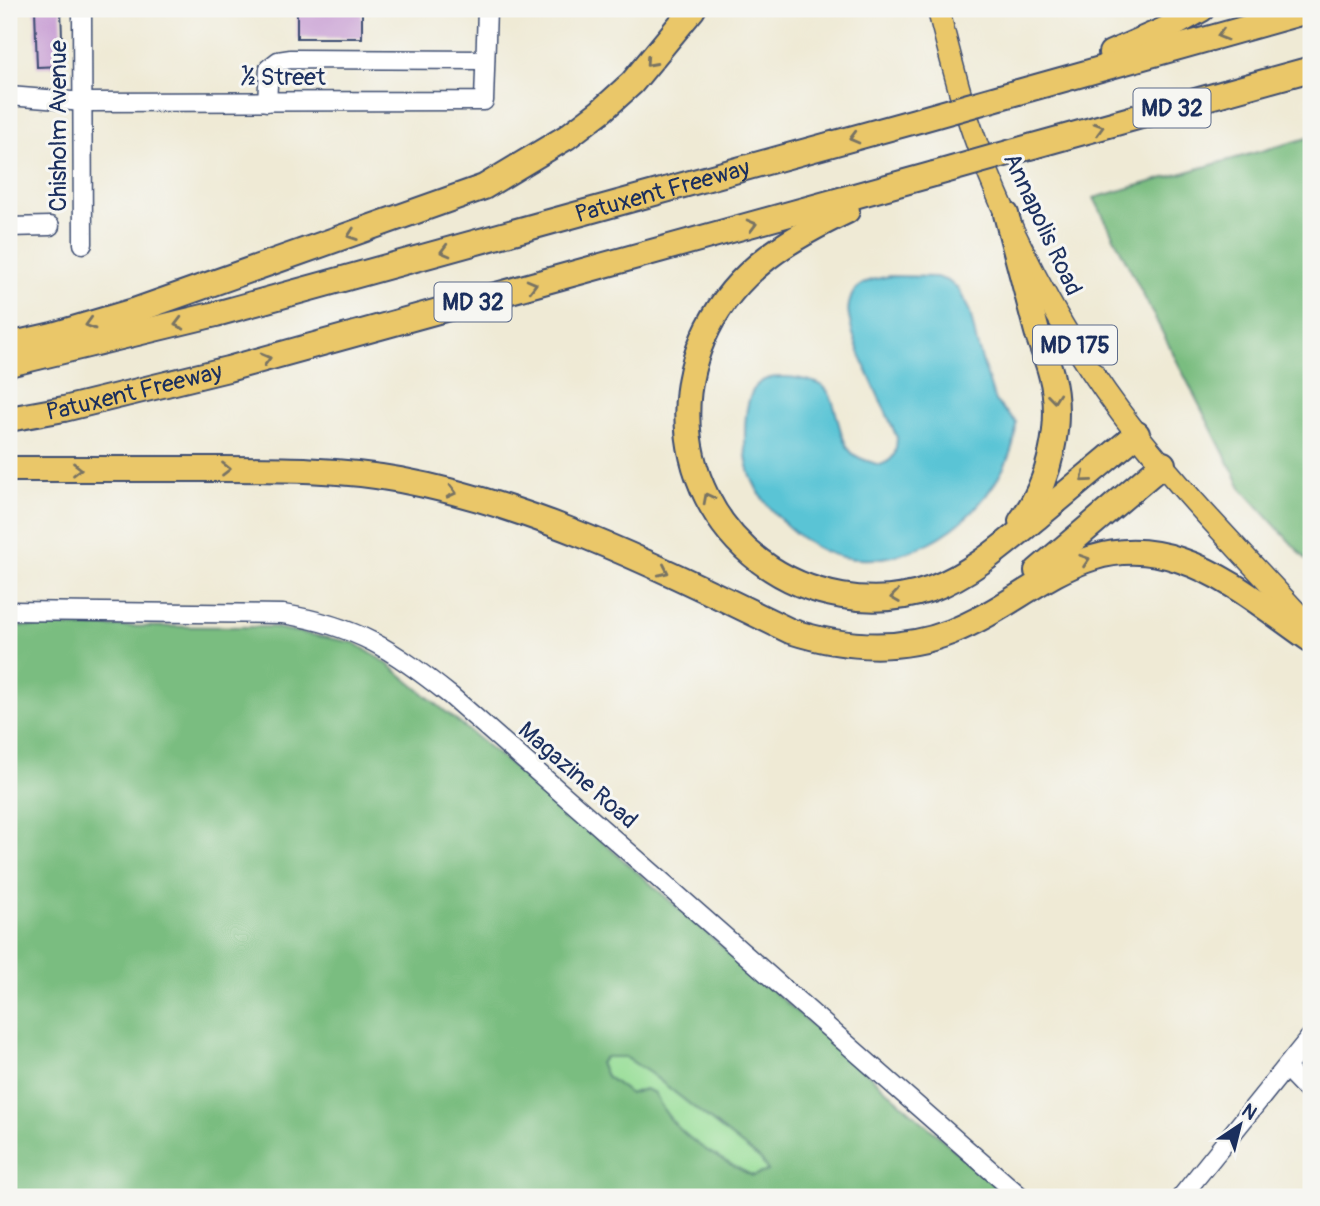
<svg xmlns="http://www.w3.org/2000/svg" width="1320" height="1206" font-family="Pangolin,sans-serif">
	<style>
		.green { fill: #98de97; stroke: #5a867a; stroke-width: 2 }
		.forest { fill: #7abd80; stroke: #4a766f; stroke-width: 2; fill-rule: evenodd }
		.water { fill: #5ac4d5; stroke: #3a7a9a; stroke-width: 2 }
		.building { fill: #c79cd3 }
		.lines { fill: none; stroke-linecap: round; stroke-linejoin: round }
		.minor-casing { stroke: #3b4b70; stroke-width: 21 }
		.major-casing { stroke: #3b4b70; stroke-width: 24 }
		.highway-casing { stroke: #3b4b70; stroke-width: 28 }
		.minor { stroke: #fff; stroke-width: 18 }
		.major { stroke: #eac769; stroke-width: 21 }
		.highway { stroke: #eac769; stroke-width: 24 }
		.highway-bridge-casing { stroke: #3b4b70; stroke-width: 28; stroke-linecap: butt }
		.highway-bridge { stroke: #eac769; stroke-width: 24 }
		.oneway { stroke: #787363 }
		.labels { text-anchor: middle; stroke-width: 6; stroke-linejoin: round; paint-order: stroke }
		.shield { fill: #f6f6f2; stroke: #5d6b8a; stroke-width: 2 }
		.shield-label { font-size: 23px; font-weight: bold; fill: #1b2f5e }
		.street-label { font-size: 24px; fill: #1b2f5e; stroke: #f6f6f2 }
	</style>
	<rect width="100%" height="100%" fill="#f6f6f2"/>
	<filter id="ink" filterUnits="userSpaceOnUse"><feTurbulence type="fractalNoise" baseFrequency=".0143" numOctaves="2"/><feDisplacementMap in="SourceGraphic" scale="14" xChannelSelector="R" yChannelSelector="G"/><feConvolveMatrix kernelMatrix="1 2 1 2 8 2 1 2 1" color-interpolation-filters="sRGB"/></filter>
	<filter id="wash" filterUnits="userSpaceOnUse"><feTurbulence type="fractalNoise" baseFrequency=".00686" numOctaves="4" result="noise"/><feDisplacementMap in="SourceGraphic" scale="28" xChannelSelector="R" yChannelSelector="G"/><feGaussianBlur stdDeviation="1.57" result="paint"/><feColorMatrix in="noise" values="0 0 0 0 0 0 0 0 0 0 0 0 0 0 0 0 0 1.4 0 .05"/><feComposite in="paint" operator="in"/></filter>
	<g filter="url(#wash)">
		<rect width="100%" height="100%" fill="#efead5"/>
		<!-- green -->
		<path class="green" d="M605,1057H625L650,1073L761,1160L768,1171L753,1176C715,1157 671,1134 655,1093L644,1089L630,1094L606,1076L600,1063Z"/>
		<!-- forest -->
		<g class="forest">
			<path d="M1311,137V565L1242,489L1094,198Z"/>
			<path d="M9,626L271,627L355,643L389,665L588,829L973,1166L1015,1197H9ZM605,1057H625L650,1073L761,1160L768,1171L753,1176C715,1157 671,1134 655,1093L645,1089L630,1094L606,1076L600,1063Z"/>
		</g>
		<!-- water -->
		<path class="water" d="M890,276L936,277L948,281L959,290L970,312L977,344L995,401L1016,422C1016,462 983,506 952,529C922,551 880,565 842,557C807,550 765,511 752,479C743,459 741,404 756,386C768,371 801,378 817,383C839,390 834,431 851,452C857,459 871,462 880,465C895,460 896,453 897,438C883,402 854,352 849,316C847,308 850,297 855,290C864,280 878,279 890,276Z"/>
		<g id="blocks">
			<!-- building -->
			<g class="building">
				<path d="M35,9H61L63,66L37,67Z"/>
				<rect x="297" y="9" width="65" height="29"/>
			</g>
		</g>
	</g>
	<g filter="url(#ink)">
		<use href="#blocks" fill-opacity="0" stroke="#3b4b70" stroke-width="2"/>
		<g class="lines">
			<!-- minor casing -->
			<g class="minor-casing">
				<g id="minor">
					<path d="M82,9L83,244"/>
					<path d="M9,96L84,102L484,101L487,9"/>
					<path d="M267,102L269,68L278,61L291,59L485,60"/>
					<path d="M9,227L50,226"/>
					<path d="M9,611L283,614C358,626 393,650 451,696L1021,1197"/>
					<path d="M1286,1068L1311,1094"/>
					<path d="M1181,1197L1311,1036"/>
				</g>
			</g>
			<!-- major casing -->
			<g class="major-casing">
				<path id="major" d="M938,9C950,55 961,102 978,147C1017,249 1069,348 1137,434C1191,502 1253,564 1311,628"/>
			</g>
			<!-- highway casing -->
			<g class="highway-casing">
				<g id="highway">
					<path d="M1111,53L1166,29L1202,9"/>
					<path d="M1018,92L1311,10"/>
					<path d="M1033,146L1311,69"/>
					<path d="M847,211C790,238 737,270 708,328C651,442 717,575 842,596C871,601 903,599 931,589C972,574 1006,543 1040,515C1072,488 1105,461 1137,434"/>
					<path d="M1006,214C1016,252 1026,290 1036,328C1040,344 1047,358 1051,374C1064,422 1050,482 1021,521"/>
					<path d="M9,345L53,335L134,311L484,187L567,137L601,111L632,83L693,9"/>
					<path id="s1" d="M9,364L216,314L919,120"/>
					<path id="s2" d="M9,419L64,409L228,369L934,174"/>
					<path d="M9,469C79,469 150,469 221,469C281,469 341,469 400,480C539,506 664,570 790,631C843,648 897,653 951,632C1031,601 1083,527 1180,560C1229,576 1270,612 1311,640"/>
					<path d="M1037,571L1163,464"/>
				</g>
			</g>
			<!-- minor -->
			<use href="#minor" class="minor"/>
			<!-- major -->
			<use href="#major" class="major"/>
			<!-- highway -->
			<use href="#highway" class="highway"/>
			<!-- highway-bridge casing -->
			<g class="highway-bridge-casing">
				<g id="highway-bridge">
					<path d="M919,120L1018,92"/>
					<path d="M934,174L1033,146"/>
				</g>
			</g>
			<!-- highway-bridge -->
			<use href="#highway-bridge" class="highway-bridge"/>
		</g>
		<!-- one-way arrows -->
		<defs><path id="oneway-chevron" d="M-2-3.5L2.5 0L-2 3.5" fill="none" stroke-width="1.6" stroke-linecap="round" stroke-linejoin="round" transform="scale(1.75)"/></defs>
		<g class="oneway">
			<use href="#oneway-chevron" transform="translate(1222 35) rotate(164)"/>
			<use href="#oneway-chevron" transform="translate(650 62) rotate(132)"/>
			<use href="#oneway-chevron" transform="translate(1099 128) rotate(-16)"/>
			<use href="#oneway-chevron" transform="translate(854 138) rotate(165)"/>
			<use href="#oneway-chevron" transform="translate(752 225) rotate(-15)"/>
			<use href="#oneway-chevron" transform="translate(352 235) rotate(161)"/>
			<use href="#oneway-chevron" transform="translate(445 251) rotate(165)"/>
			<use href="#oneway-chevron" transform="translate(532 285) rotate(-15)"/>
			<use href="#oneway-chevron" transform="translate(90 324) rotate(164)"/>
			<use href="#oneway-chevron" transform="translate(179 324) rotate(166)"/>
			<use href="#oneway-chevron" transform="translate(266 359) rotate(-15)"/>
			<use href="#oneway-chevron" transform="translate(1054 398) rotate(84)"/>
			<use href="#oneway-chevron" transform="translate(77 469)"/>
			<use href="#oneway-chevron" transform="translate(226 469)"/>
			<use href="#oneway-chevron" transform="translate(1085 478) rotate(140)"/>
			<use href="#oneway-chevron" transform="translate(452 492) rotate(14)"/>
			<use href="#oneway-chevron" transform="translate(708 498) rotate(-117)"/>
			<use href="#oneway-chevron" transform="translate(1085 560) rotate(-18)"/>
			<use href="#oneway-chevron" transform="translate(664 571) rotate(25)"/>
			<use href="#oneway-chevron" transform="translate(895 597) rotate(172)"/>
		</g>
	</g>
	<g class="labels">
		<!-- shield labels -->
		<g class="shield">
			<rect x="1133.5" y="88.5" width="77" height="39" rx="5"/>
			<rect x="434.5" y="282.5" width="77" height="39" rx="5"/>
			<rect x="1033" y="325.5" width="84" height="39" rx="5"/>
		</g>
		<g class="shield-label">
			<text x="1172" y="116">MD 32</text>
			<text x="473" y="310">MD 32</text>
			<text x="1075" y="353">MD 175</text>
		</g>
		<!-- street labels -->
		<g class="street-label">
			<text x="284" y="85">½ Street</text>
			<text transform="translate(58 126) rotate(-90)" y="8">Chisholm Avenue</text>
			<text dy="8" stroke="none"><textPath href="#s1" startOffset="676">Patuxent Freeway</textPath></text>
			<text transform="translate(1043 224) rotate(65)" y="8">Annapolis Road</text>
			<text dy="8" stroke="none"><textPath href="#s2" startOffset="128">Patuxent Freeway</textPath></text>
			<text transform="translate(578 775) rotate(41)" y="8">Magazine Road</text>
		</g>
	</g>
	<!-- margin -->
	<rect width="1320" height="1206" fill="none" stroke="#f6f6f2" stroke-width="35"/>
	<!-- north arrow -->
	<g transform="translate(1240 1125) rotate(35)" stroke="#f6f6f2" stroke-width="5" paint-order="stroke">
	<path d="M0-5L12 26L0 18L-12 26Z" fill="#1b2f5e"/>
	<text y="-10" font-size="19" font-weight="bold" text-anchor="middle" fill="#1b2f5e">N</text>
	</g>
</svg>
